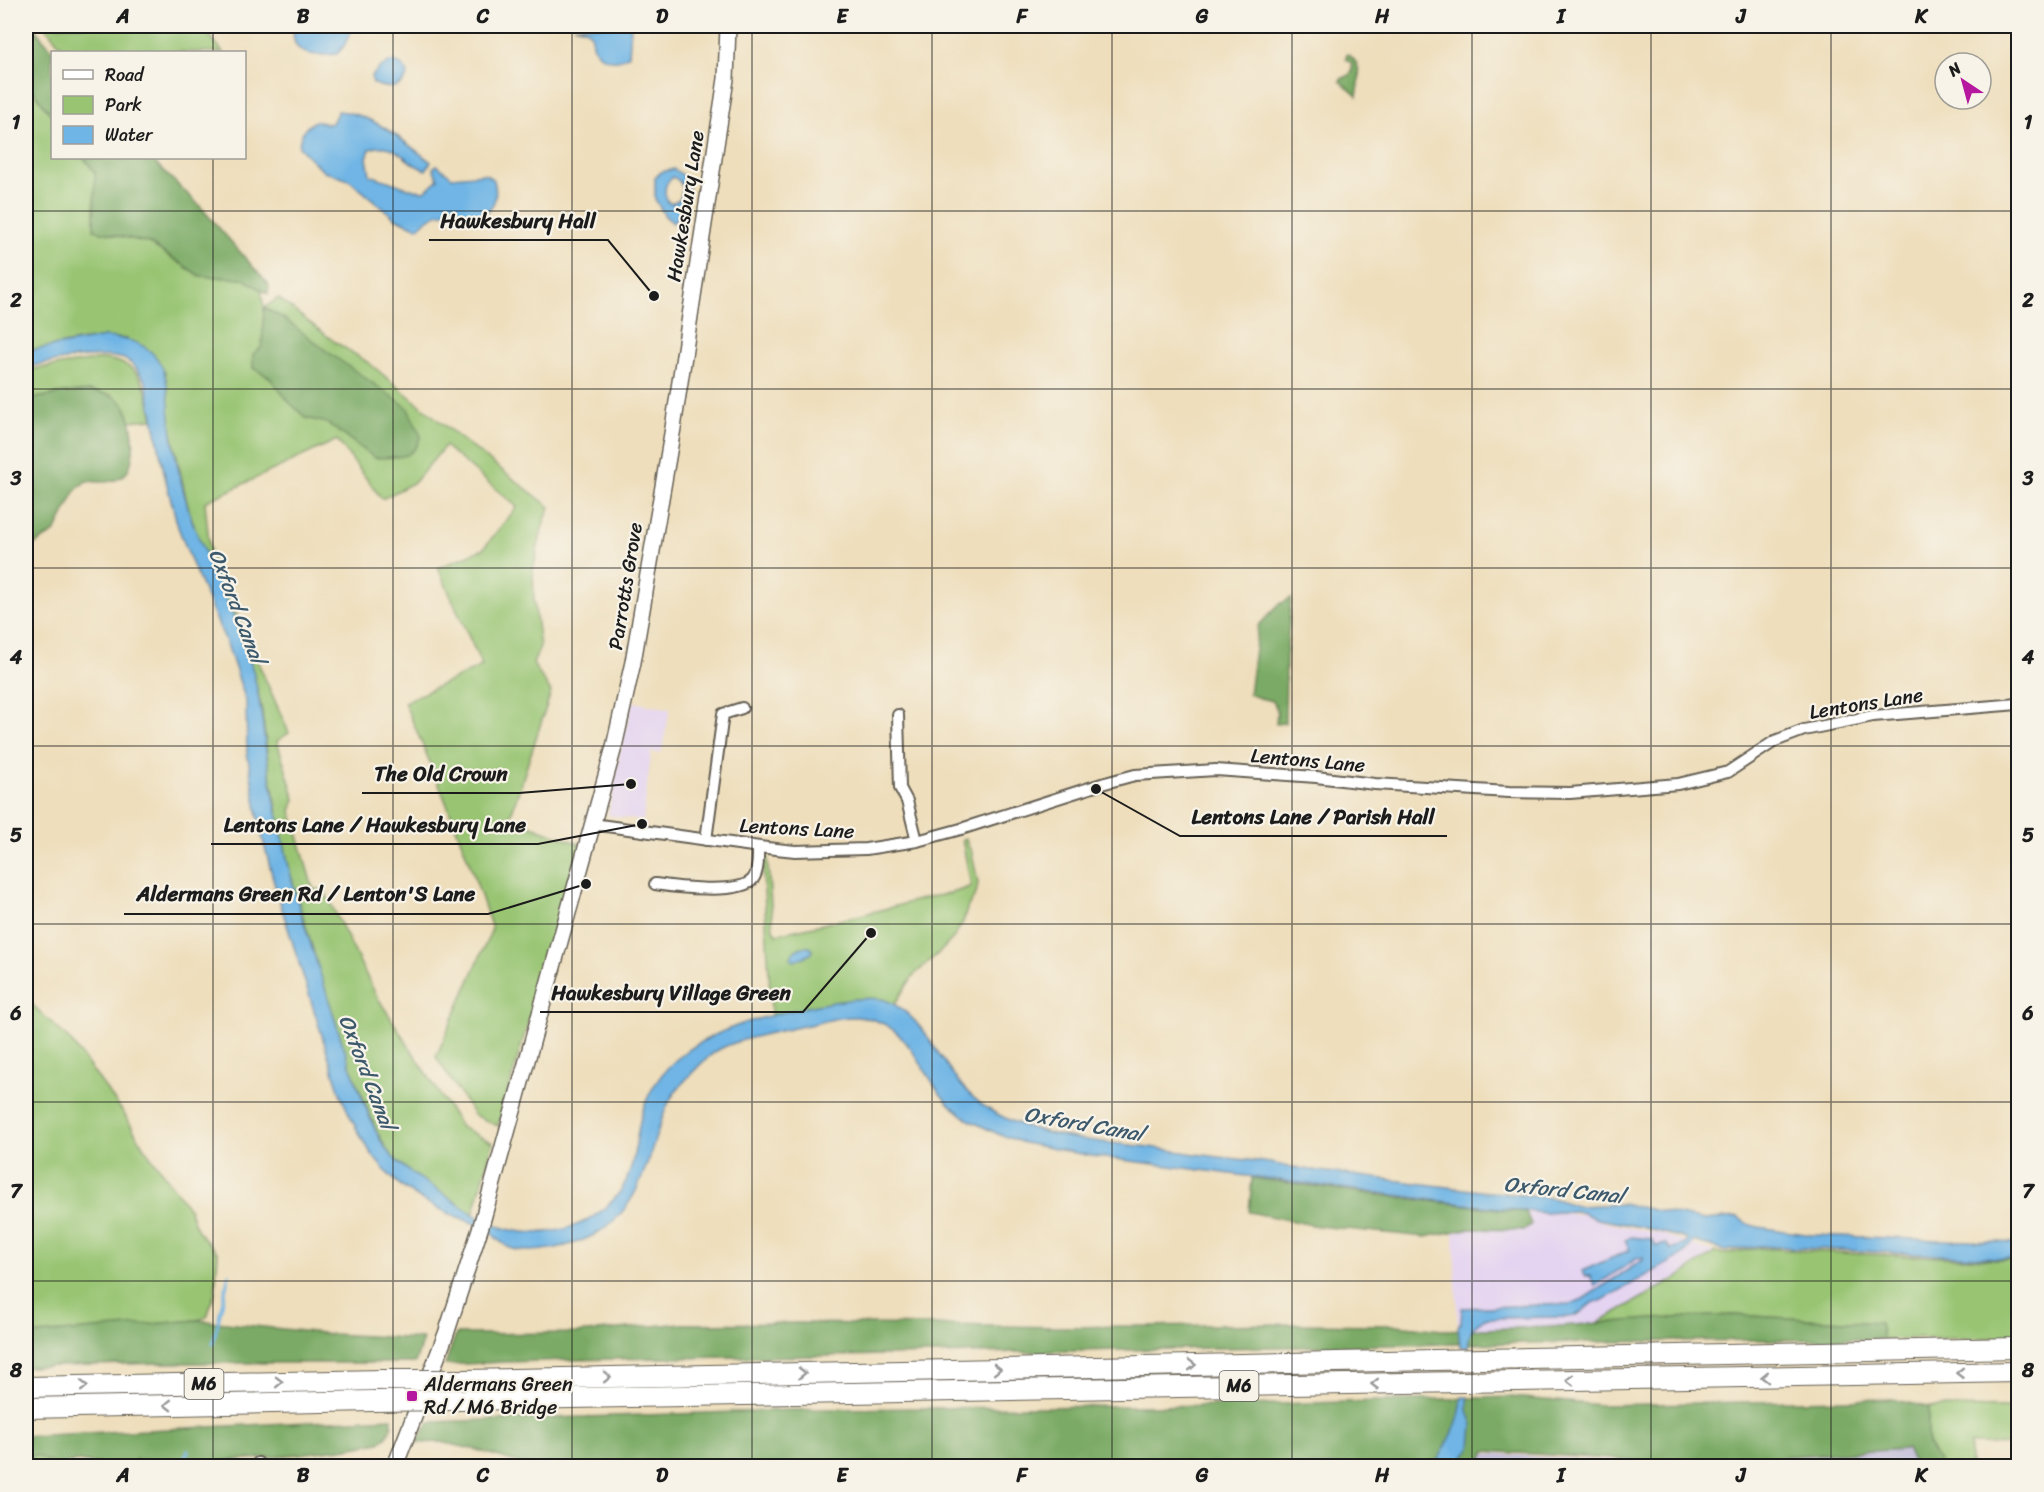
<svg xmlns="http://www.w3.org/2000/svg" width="2044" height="1492" font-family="Sriracha,sans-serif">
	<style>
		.built { fill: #e4d3f1 }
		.industrial { fill: #c6c0d9 }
		.green { fill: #99c573; stroke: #5a7048; stroke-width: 1.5 }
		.forest { fill: #7aaa65; stroke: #4b6340; stroke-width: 1.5 }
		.water { fill: #6fb5e5; stroke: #466880; stroke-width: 1.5; fill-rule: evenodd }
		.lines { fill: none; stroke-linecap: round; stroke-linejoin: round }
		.stream { stroke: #6fb5e5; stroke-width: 3 }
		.minor-casing { stroke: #666054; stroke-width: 14 }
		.secondary-casing { stroke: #666054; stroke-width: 18 }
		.motorway-casing { stroke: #666054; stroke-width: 22 }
		.minor { stroke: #fff; stroke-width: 10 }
		.secondary { stroke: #fff; stroke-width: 15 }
		.motorway { stroke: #fff; stroke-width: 20 }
		.motorway-bridge-casing { stroke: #666054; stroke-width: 22; stroke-linecap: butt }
		.motorway-bridge { stroke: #fff; stroke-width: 20 }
		.oneway { stroke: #999 }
		.grid { fill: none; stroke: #1c1c1c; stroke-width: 1.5; stroke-opacity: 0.55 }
		.poi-dot { fill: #b5179e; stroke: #f7f3e8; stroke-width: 2 }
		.labels { text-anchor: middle; stroke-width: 4.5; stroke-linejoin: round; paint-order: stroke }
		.shield { fill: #f7f3e8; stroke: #5e5c59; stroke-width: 1.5 }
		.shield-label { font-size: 18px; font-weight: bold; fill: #1c1c1c }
		.street-label { font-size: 20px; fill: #1c1c1c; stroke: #f7f3e8 }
		.poi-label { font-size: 20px; fill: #1c1c1c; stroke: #f7f3e8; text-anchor: start }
		.water-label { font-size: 21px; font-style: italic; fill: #3d596c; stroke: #f7f3e8 }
		.leader { fill: none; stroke: #1c1c1c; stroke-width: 2 }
		.callout-dot { fill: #1c1c1c; stroke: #f7f3e8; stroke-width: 2 }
		.callout-label { font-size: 21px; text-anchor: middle; font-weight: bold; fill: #1c1c1c; stroke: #f7f3e8; stroke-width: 4.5; stroke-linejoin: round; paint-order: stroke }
		.neatline { fill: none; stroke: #1c1c1c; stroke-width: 2 }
		.grid-label { font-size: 20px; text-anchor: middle; font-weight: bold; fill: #1c1c1c }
	</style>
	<rect width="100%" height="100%" fill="#f7f3e8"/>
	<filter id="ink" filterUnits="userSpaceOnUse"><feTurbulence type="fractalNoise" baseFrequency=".0167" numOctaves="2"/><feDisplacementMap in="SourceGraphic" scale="12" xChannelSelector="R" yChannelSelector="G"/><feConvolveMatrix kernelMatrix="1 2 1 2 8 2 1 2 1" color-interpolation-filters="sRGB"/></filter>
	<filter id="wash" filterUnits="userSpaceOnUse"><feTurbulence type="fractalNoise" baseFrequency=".008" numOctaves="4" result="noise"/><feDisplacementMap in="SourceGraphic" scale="24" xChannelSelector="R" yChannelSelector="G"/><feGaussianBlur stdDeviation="1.35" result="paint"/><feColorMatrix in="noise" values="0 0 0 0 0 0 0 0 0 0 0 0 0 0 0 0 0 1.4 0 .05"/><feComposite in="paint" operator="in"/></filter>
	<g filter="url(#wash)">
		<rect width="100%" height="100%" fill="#eedebc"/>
		<!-- built -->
		<g class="built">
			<path d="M633,702L670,709L661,753L651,752L643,821L608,815L621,747Z"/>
			<path d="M1526,1212L1583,1214L1607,1223L1661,1234L1715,1252L1677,1278L1597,1323L1548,1327L1458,1330L1454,1233L1467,1229L1524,1230L1531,1224Z"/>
		</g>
		<!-- industrial -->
		<g class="industrial">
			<path d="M1906,1449L1914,1466H1676Z"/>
			<path d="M1486,1453L1671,1466H1480Z"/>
		</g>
		<!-- green -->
		<g class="green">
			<path d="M44,26H202L223,52H66Z"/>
			<path d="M26,80L52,116V158H84L95,172L94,230L149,243L200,276L244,279L261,289L264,308L278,298L335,342L369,363L460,438L550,507L543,525L533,569L534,600L540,647L533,664L551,692L510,818L580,844L498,1126L474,1115L436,1057L492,929C467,851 437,777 404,702L482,666L438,568L483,549L517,507L445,446L415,482L382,499L337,440L205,502L210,553L289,733L277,741L295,799L291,811L313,889L324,890L376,995L461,1127L493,1143L473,1215L411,1173L390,1155L377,1132L342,1047L290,873L269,769L262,711L253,672L240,630L197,534L188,507L171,429L165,372L127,339C96,334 63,345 32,350L26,354Z"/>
			<path d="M103,359C143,363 145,385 153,419L130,421L112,395C81,389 56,394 26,400V370Z"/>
			<path d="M966,838L968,847L971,849L978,883L976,894L968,906L963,922L954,937L944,948L913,976L888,1014L883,1012L772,1025L762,857L767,853L773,930L777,934C826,924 874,912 922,899C939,895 956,894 971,886L962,839Z"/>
			<path d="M26,999L70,1040L123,1112L143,1146L190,1210C195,1231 203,1238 218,1253L215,1292L207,1317L197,1320L26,1336Z"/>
			<path d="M1757,1248L1862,1254L2018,1260V1338L1883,1339L1880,1323L1733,1315L1597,1323L1677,1278L1715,1252L1726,1254Z"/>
			<path d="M1928,1407L2018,1408V1445L1970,1444V1466H1941L1928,1445Z"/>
			<path d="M26,1456H37L55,1465L50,1466H26Z"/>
			<path d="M135,1459L177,1464V1466H135Z"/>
		</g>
		<!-- forest -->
		<g class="forest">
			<path d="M26,26H32L54,52H52V116L26,81Z"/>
			<path d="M1348,54C1363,64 1360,81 1357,96L1340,81L1341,79L1350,75L1352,72V64L1346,59V56Z"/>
			<path d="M84,158H150L199,205L269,285L268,294L244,279L200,276L149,243L94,230L95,172Z"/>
			<path d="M264,308L282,317L328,352L407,407L421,436C412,462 399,456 375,458L327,423L306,418L290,403L269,377L253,368V354L262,347Z"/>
			<path d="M90,391C101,393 113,394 121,402C135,415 139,464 123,476C113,484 98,482 86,481L76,490L55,532L32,546L26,545V400L64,393Z"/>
			<path d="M1291,598L1286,659L1285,723L1276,724L1277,711L1273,701L1259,698L1249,694L1258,626L1278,605Z"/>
			<path d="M1252,1178L1411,1199L1526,1212L1531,1224L1524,1230L1467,1229L1425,1237L1317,1226L1249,1212Z"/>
			<path d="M1733,1315L1880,1323L1883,1339C1568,1341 1252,1347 937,1354C773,1358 609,1356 445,1365L456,1334L576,1333L673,1324L799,1323L1061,1327L1288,1324L1397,1325L1442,1330L1548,1327L1651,1319Z"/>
			<path d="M197,1320L332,1334L423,1339L415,1363H162L26,1367V1335Z"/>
			<path d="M1512,1397L1601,1405L1892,1399L1928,1407V1445L1941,1466H1914L1906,1449L1674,1463L1486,1451L1479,1466H529L477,1450L441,1442L417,1443L429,1422L823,1409L1244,1405Z"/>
			<path d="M392,1418V1426L387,1436L380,1442L342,1449L265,1458L177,1464L135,1459V1466H111L77,1461L55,1465L37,1456H26V1436Z"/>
		</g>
		<!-- water -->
		<g class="water">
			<path d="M294,26H349L352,29L344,46L337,54C313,57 289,56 294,26Z"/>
			<path d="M574,26H631L629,55C619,63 602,62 595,49C592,45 593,39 591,35C588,28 580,28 574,26Z"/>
			<path d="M393,61L403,66L408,73C404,90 387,90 373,83L371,77L380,67Z"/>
			<path d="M338,111C374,114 403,141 431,162L426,170C403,164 398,139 370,149L367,158L370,175L414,190L425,191L438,179L433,168L437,165L452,177L485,174L494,180C499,199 493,211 476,220C450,210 438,207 418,228L395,218L349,180L323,171L299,147C300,134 304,128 315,121L327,124L332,123Z"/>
			<path d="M674,169L685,177L689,186L683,211L673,223L665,216L655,199V178L661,172ZM673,177L679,181L683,188L680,199L670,204C662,195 664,183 673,177Z"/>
			<path d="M104,337C128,338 151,343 162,367C170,384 168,408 171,426C174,452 180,479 187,504C193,527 203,548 213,569C228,602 243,636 253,671C262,704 263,736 269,770C273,796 279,822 285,848C296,907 318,963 335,1020C344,1049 354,1077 365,1105C371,1120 377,1137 387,1150C400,1168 423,1180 442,1193C458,1203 474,1217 492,1224C536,1242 589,1232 619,1193C635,1171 635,1142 641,1117C655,1063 699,1038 748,1022C774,1014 860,992 885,1000C923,1014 938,1060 964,1088C975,1101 988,1110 1003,1117C1046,1138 1094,1141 1140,1146C1166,1149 1192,1154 1219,1157C1242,1160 1265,1160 1288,1167L1480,1191L1552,1198L1577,1206L1624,1204L1704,1220L1738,1217L1747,1224L1758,1227L1812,1235L2018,1243V1259L1759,1246L1726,1251L1694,1241L1683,1255L1601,1301C1588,1301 1586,1311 1576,1315C1573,1317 1569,1317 1566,1317L1488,1318C1472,1323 1469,1332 1468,1348L1460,1347L1458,1326L1461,1323L1462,1308L1571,1304L1583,1299L1643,1260V1258L1636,1259L1595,1286L1590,1276H1584L1582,1271L1630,1250L1625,1241L1630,1237L1651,1239L1656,1246L1667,1244L1670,1249L1686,1244L1687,1239L1642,1227L1597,1219L1583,1213L1575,1211L1546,1213L1464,1204L1092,1156L1024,1143L998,1134L969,1120L950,1105L942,1096C912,1055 900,1009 839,1018C827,1020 815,1024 803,1026C778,1032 749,1036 724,1047C712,1052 702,1063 693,1072C684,1082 673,1092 668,1104C646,1153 646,1206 594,1235C573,1246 533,1256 510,1248C503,1245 498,1239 492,1234C486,1229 476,1224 468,1221C396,1195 371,1165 341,1096L276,890L260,828L247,752L246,701L227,644L194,568L178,527L165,477L146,382C141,375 136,366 128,361C109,349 49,363 26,367V354L32,350Z"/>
			<path d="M802,947H810L813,951L811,954L794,961L791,958C793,951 795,950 802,947Z"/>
			<path d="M1462,1397H1468V1411L1473,1425L1471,1447L1456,1466H1434C1447,1445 1461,1422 1462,1397Z"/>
		</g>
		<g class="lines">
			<!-- stream -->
			<g class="stream">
				<path d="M213,1344L229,1274"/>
				<path d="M182,1466L188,1450"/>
			</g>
		</g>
	</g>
	<g filter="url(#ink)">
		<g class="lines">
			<!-- minor casing -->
			<g class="minor-casing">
				<g id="minor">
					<path d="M898,715L900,788L907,801L917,841"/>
					<path d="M592,824L767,848L795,851L866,849L917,841L961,829L1105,783L1135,775L1216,770L1316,777L1375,784L1509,792L1570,793L1678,784L1728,772L1775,741L1804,730L1873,716L2018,704"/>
					<path d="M706,840L723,714L742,708"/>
					<path d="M655,884C674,887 741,895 753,879C759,871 758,856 758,847"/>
					<path d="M257,1466L258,1463"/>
				</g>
			</g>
			<!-- secondary casing -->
			<g class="secondary-casing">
				<path id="secondary" d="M395,1466L446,1334L481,1226L614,747L633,662L673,428L726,79L728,26"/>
			</g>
			<!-- motorway casing -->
			<g class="motorway-casing">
				<g id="motorway">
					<path d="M465,1380L2018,1348"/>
					<path d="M26,1387L383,1380"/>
					<path d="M459,1400L2018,1372"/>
					<path d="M26,1408L373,1401"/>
				</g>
			</g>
			<!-- minor -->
			<use href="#minor" class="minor"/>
			<!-- secondary -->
			<use href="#secondary" class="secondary"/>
			<!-- motorway -->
			<use href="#motorway" class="motorway"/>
			<!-- motorway-bridge casing -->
			<g class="motorway-bridge-casing">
				<g id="motorway-bridge">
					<path d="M383,1380H465"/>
					<path d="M373,1401L459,1400"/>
				</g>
			</g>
			<!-- motorway-bridge -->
			<use href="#motorway-bridge" class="motorway-bridge"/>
		</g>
		<!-- one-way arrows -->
		<defs><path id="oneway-chevron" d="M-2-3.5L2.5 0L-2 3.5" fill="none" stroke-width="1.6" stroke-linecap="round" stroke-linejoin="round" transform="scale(1.5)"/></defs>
		<g class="oneway">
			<use href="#oneway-chevron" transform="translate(1192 1365) rotate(-1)"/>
			<use href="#oneway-chevron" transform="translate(997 1369) rotate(-1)"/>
			<use href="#oneway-chevron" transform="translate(802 1373) rotate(-1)"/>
			<use href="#oneway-chevron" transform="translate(1960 1373) rotate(179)"/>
			<use href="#oneway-chevron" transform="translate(607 1377) rotate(-1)"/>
			<use href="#oneway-chevron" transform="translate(1765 1377) rotate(179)"/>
			<use href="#oneway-chevron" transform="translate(1570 1380) rotate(179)"/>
			<use href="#oneway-chevron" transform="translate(279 1382) rotate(-1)"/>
			<use href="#oneway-chevron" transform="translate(1375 1384) rotate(179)"/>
			<use href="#oneway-chevron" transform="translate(84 1386) rotate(-1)"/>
			<use href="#oneway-chevron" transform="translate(168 1405) rotate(179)"/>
		</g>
	</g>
	<!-- grid -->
	<path class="grid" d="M213,26V52M393,26V1466M572,26V1466M752,26V1466M932,26V1466M1112,26V1466M1292,26V1466M1472,26V1466M1651,26V1466M1831,26V1466M213,158V1466M26,211H2018M26,389H2018M26,568H2018M26,746H2018M26,924H2018M26,1102H2018M26,1281H2018"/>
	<!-- markers -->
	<rect class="poi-dot" x="406" y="1390" width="12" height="12" rx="3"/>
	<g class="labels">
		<!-- shield labels -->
		<g class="shield">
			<rect x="184.5" y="1369" width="39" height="30" rx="4.5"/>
			<rect x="1219.5" y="1371" width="39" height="30" rx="4.5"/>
		</g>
		<g class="shield-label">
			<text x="204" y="1390">M6</text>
			<text x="1239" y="1392">M6</text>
		</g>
		<!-- street labels -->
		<g class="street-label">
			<text transform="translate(685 206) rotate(-81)" y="7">Hawkesbury Lane</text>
			<text transform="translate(625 586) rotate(-81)" y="7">Parrotts Grove</text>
			<text transform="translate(1866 703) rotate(-9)" y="7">Lentons Lane</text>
			<text transform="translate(1308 760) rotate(5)" y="7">Lentons Lane</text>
			<text transform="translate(797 828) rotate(3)" y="7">Lentons Lane</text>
		</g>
		<!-- poi labels -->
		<g class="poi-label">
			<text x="424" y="1391">Aldermans Green<tspan x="424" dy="23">Rd / M6 Bridge</tspan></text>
		</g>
		<!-- water labels -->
		<g class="water-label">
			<text transform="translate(237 606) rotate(69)" y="7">Oxford Canal</text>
			<text transform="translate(367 1072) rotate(69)" y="7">Oxford Canal</text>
			<text transform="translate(1084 1124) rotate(10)" y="7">Oxford Canal</text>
			<text transform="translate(1564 1190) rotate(6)" y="7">Oxford Canal</text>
		</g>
	</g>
	<!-- callouts -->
	<path class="leader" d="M654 296L608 240H429M631 784L519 793H362M1096 789L1180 836H1447M642 824L538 844H211M586 884L488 914H124M871 933L803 1012H540"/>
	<g class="callout-dot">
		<circle cx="654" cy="296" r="6"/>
		<circle cx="631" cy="784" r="6"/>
		<circle cx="1096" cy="789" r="6"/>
		<circle cx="642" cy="824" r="6"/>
		<circle cx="586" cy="884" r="6"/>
		<circle cx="871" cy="933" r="6"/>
	</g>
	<g class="callout-label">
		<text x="518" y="228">Hawkesbury Hall</text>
		<text x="441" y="781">The Old Crown</text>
		<text x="1313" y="824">Lentons Lane / Parish Hall</text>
		<text x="375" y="832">Lentons Lane / Hawkesbury Lane</text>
		<text x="306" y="901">Aldermans Green Rd / Lenton'S Lane</text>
		<text x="671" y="1000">Hawkesbury Village Green</text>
	</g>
	<!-- margin -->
	<rect width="2044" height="1492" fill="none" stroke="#f7f3e8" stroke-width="66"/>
	<!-- legend -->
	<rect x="51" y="51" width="195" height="108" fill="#f7f3e8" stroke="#9f9d96" stroke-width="1.5"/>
	<rect x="63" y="70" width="30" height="9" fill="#ffffff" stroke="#9f9d96" stroke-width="1.5"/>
	<text x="105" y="81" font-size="18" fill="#1c1c1c">Road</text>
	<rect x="63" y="96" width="30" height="18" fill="#99c573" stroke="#9f9d96" stroke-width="1.5"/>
	<text x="105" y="111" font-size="18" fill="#1c1c1c">Park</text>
	<rect x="63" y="126" width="30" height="18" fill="#6fb5e5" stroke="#9f9d96" stroke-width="1.5"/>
	<text x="105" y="141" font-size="18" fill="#1c1c1c">Water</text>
	<!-- north arrow -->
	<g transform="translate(1963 81) rotate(324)"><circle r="28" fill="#f7f3e8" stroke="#9f9d96" stroke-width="1.5"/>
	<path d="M0-4.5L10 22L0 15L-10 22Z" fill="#b5179e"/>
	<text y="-9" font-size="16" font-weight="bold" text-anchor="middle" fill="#1c1c1c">N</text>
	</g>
	<rect x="33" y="33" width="1978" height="1426" class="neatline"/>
	<g class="grid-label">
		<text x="123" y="23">A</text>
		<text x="303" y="23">B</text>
		<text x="483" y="23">C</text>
		<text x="662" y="23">D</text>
		<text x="842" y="23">E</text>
		<text x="1022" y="23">F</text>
		<text x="1202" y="23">G</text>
		<text x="1382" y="23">H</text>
		<text x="1561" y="23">I</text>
		<text x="1741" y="23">J</text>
		<text x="1921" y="23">K</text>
		<text x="16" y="129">1</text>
		<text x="2028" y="129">1</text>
		<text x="16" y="307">2</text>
		<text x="2028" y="307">2</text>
		<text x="16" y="485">3</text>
		<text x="2028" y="485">3</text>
		<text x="16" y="664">4</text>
		<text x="2028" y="664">4</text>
		<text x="16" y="842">5</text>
		<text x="2028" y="842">5</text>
		<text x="16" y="1020">6</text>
		<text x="2028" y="1020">6</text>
		<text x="16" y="1198">7</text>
		<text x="2028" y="1198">7</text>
		<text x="16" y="1377">8</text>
		<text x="2028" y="1377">8</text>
		<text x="123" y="1482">A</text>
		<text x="303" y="1482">B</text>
		<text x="483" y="1482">C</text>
		<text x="662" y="1482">D</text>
		<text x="842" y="1482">E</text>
		<text x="1022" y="1482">F</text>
		<text x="1202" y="1482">G</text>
		<text x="1382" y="1482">H</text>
		<text x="1561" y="1482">I</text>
		<text x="1741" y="1482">J</text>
		<text x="1921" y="1482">K</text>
	</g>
</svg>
